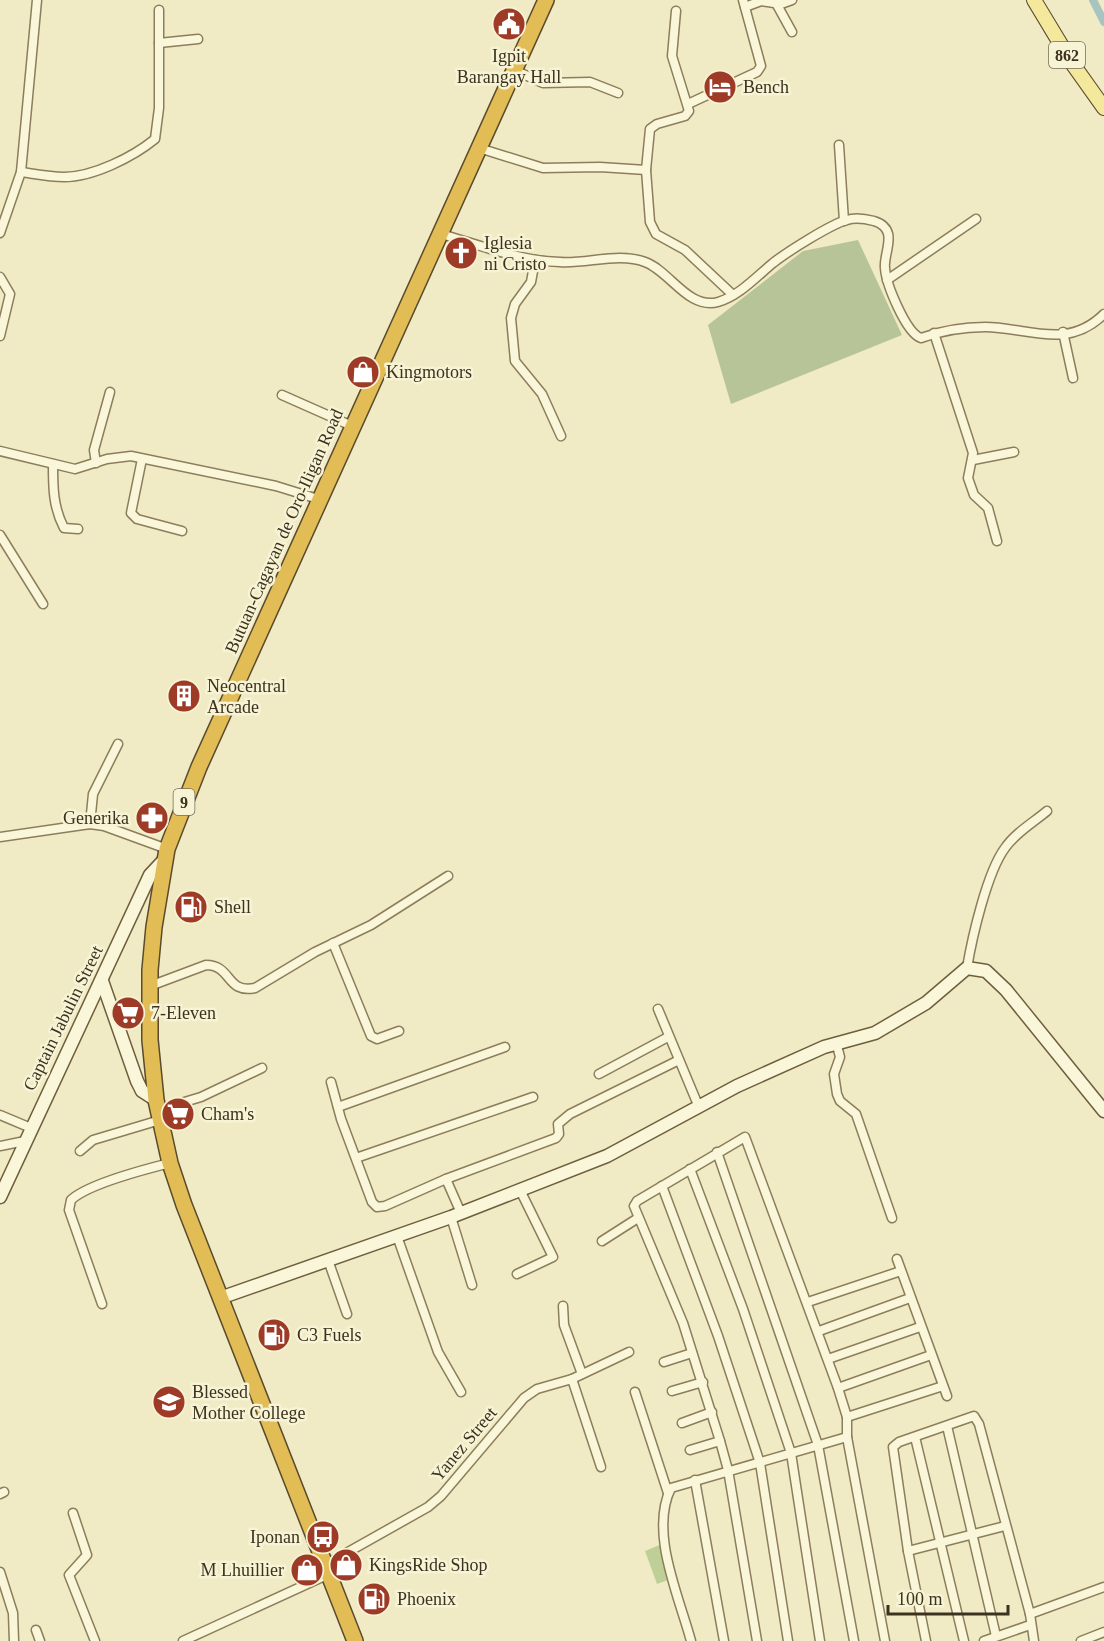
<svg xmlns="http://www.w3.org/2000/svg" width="1104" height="1641" font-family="Georgia,serif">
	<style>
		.green { fill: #bfcf98 }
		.cemetery { fill: #b7c498 }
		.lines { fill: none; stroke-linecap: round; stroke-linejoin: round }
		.canal { stroke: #a7c4c0; stroke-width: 8 }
		.street-casing { stroke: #8c7e5a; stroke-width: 11 }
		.secondary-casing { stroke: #6e5e3d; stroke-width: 15 }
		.primary-casing { stroke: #5a4a2e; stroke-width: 16 }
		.highway-casing { stroke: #5a4a2e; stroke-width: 18 }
		.street { stroke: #faf6d9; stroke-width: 8 }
		.secondary { stroke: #faf6d9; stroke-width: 12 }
		.primary { stroke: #f4e89c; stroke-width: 14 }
		.highway { stroke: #e2bc54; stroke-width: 15 }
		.labels { text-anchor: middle; stroke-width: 5; stroke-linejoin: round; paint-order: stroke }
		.shield { fill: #f7f3d5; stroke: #746c56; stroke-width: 1.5 }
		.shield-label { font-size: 16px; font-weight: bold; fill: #3c321f }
		.poi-label { font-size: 18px; fill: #3c321f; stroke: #f7f3d5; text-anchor: start }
		.street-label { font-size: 18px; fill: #3c321f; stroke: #f7f3d5 }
	</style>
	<rect width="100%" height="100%" fill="#f0ebc5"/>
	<!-- green -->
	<path class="green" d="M662,1544L674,1578L657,1584L645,1551Z"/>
	<!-- cemetery -->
	<path class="cemetery" d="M858,240L902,335L731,404L708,325L803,251Z"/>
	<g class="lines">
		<!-- canal -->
		<path class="canal" d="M1093,0L1104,22"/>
		<!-- street casing -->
		<g class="street-casing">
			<g id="street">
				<path d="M776,3L792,32"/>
				<path d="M745,7L761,1L781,4L792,0"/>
				<path d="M676,11L672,56L689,111L685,116L657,124L650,129L646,170L650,222L656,234L685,250L733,295"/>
				<path d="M159,43L198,39"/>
				<path d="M514,70L543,83L590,82L618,93"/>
				<path d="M688,104L757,72L761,66L743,0"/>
				<path d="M839,145L844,221"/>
				<path d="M479,148L543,168L600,167L646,170"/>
				<path d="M21,172C35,174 50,177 64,177C93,177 133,157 155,139L159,108V10"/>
				<path d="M0,233L21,172L37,0"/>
				<path d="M441,234C480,245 519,261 560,262C587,264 619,252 645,262C670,271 688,310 718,302C739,296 756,277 773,263C787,252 831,224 847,220C856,217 866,219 874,221C900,229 883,253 885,268C886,284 906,333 921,338C941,331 963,327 985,327C1027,327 1067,351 1104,314"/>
				<path d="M535,260L531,282L515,304L511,318L515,361L542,394L561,436"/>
				<path d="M0,277L10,294L0,336"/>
				<path d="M887,280L976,219"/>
				<path d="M1063,332L1073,378"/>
				<path d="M934,333L973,453L968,478L974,495L988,508L997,541"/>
				<path d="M282,395L352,426"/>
				<path d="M0,451L75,469L107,459L131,456L276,486L318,499"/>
				<path d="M142,459L131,513L137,519L182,531"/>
				<path d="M973,460L1014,452"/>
				<path d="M96,463L94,450L110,392"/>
				<path d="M53,464C53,487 53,507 64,528L78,529"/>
				<path d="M0,535L43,604"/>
				<path d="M90,824L93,794L118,744"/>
				<path d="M0,837L90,824L104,826L167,849"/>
				<path d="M333,943L371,1036L377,1039L399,1031"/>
				<path d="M967,968C972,938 987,872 1005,848C1015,833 1034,822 1047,811"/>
				<path d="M150,986L206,965C232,965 226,994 255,988L315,952L371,925L448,876"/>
				<path d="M658,1009L698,1105"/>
				<path d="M836,1042L840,1057L834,1074L837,1094L840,1101L856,1114L892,1218"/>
				<path d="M599,1074L668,1037"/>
				<path d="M331,1082L341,1119L372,1202L377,1207L385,1206L446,1179L556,1138L559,1134L558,1124L570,1114L679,1060"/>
				<path d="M338,1107L505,1047"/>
				<path d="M158,1110L201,1097L262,1068"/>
				<path d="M0,1115L31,1128"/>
				<path d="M0,1146L25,1141"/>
				<path d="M80,1151L93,1140L160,1120"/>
				<path d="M717,1152L818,1445L854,1641"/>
				<path d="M356,1158L533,1097"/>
				<path d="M690,1169L743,1309L791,1453L820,1641"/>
				<path d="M446,1179L461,1213"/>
				<path d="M662,1186L718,1336L760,1463L788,1641"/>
				<path d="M451,1217L472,1285"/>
				<path d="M397,1236L438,1352L461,1392"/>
				<path d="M602,1241L638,1218"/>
				<path d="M897,1259L947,1396"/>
				<path d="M328,1260L347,1314"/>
				<path d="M517,1274L553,1257L520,1190"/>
				<path d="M808,1302L901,1271"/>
				<path d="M102,1304L69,1210L71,1200C88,1184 146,1169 170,1163"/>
				<path d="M563,1306L564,1325L582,1374"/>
				<path d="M819,1331L910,1298"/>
				<path d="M828,1359L920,1327"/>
				<path d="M664,1362L692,1353"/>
				<path d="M572,1379L601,1467"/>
				<path d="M838,1388L931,1355"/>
				<path d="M672,1391L703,1382"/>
				<path d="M635,1392L668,1493"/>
				<path d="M847,1417L943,1386"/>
				<path d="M682,1423L712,1412"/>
				<path d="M947,1426L996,1636"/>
				<path d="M915,1437L964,1641"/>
				<path d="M690,1450L720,1441"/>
				<path d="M695,1480L724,1641"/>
				<path d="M0,1494L4,1492"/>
				<path d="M73,1513L87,1555L69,1575L95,1641"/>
				<path d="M908,1551L1005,1526"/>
				<path d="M325,1565L428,1507L441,1496L524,1398L537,1389L572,1379L629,1352"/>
				<path d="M0,1572L13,1613L14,1641"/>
				<path d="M1030,1614L1104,1587"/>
				<path d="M36,1630L40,1641"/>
				<path d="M183,1641L329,1574"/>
				<path d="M691,1641C679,1596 649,1532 671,1488L847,1437"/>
				<path d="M757,1641L728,1470L720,1441L683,1323L634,1206L637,1201L745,1137L838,1388L847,1417V1437L885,1641"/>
				<path d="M926,1641L908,1551L893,1447L899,1442L974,1416L979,1424L1030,1614L1034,1641"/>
				<path d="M984,1641L1030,1625"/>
				<path d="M1081,1641L1104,1632"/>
			</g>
		</g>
		<!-- secondary casing -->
		<g class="secondary-casing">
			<g id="secondary">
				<path d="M102,981L137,1081L142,1091L156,1100"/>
				<path d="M0,1197L150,875L165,859"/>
				<path d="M220,1298L451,1217L607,1156L737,1086L824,1047L875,1033L926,1003L967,968L986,971L1006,990L1104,1111"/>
			</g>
		</g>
		<!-- primary casing -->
		<g class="primary-casing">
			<path id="primary" d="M1034,0L1072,63L1104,108"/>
		</g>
		<!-- highway casing -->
		<g class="highway-casing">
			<path id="highway" d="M355,1641L184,1205L170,1163L156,1100L150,1040V970L154,927L167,849L199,767L546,0"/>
		</g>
		<!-- street -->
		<use href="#street" class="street"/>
		<!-- secondary -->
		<use href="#secondary" class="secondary"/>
		<!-- primary -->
		<use href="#primary" class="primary"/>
		<!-- highway -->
		<use href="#highway" class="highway"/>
	</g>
	<!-- icons -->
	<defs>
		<g id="civic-disc" transform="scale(1.725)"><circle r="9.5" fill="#9e3b27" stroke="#f7f3d5"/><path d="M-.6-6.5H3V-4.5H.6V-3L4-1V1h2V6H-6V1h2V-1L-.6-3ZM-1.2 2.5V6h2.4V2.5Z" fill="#fff"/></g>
		<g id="hotel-disc" transform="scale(1.725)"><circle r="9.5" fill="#9e3b27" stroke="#f7f3d5"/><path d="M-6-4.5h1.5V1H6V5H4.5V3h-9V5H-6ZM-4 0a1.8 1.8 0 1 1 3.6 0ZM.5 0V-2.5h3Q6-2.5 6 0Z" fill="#fff"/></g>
		<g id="church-disc" transform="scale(1.725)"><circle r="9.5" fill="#9e3b27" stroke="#f7f3d5"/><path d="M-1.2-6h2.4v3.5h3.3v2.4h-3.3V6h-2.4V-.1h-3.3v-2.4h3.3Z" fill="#fff"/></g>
		<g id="shop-disc" transform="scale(1.725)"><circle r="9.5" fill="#9e3b27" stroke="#f7f3d5"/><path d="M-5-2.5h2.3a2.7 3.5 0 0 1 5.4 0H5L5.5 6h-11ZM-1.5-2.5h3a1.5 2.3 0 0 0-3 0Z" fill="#fff"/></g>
		<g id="building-disc" transform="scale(1.725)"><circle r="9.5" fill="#9e3b27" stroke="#f7f3d5"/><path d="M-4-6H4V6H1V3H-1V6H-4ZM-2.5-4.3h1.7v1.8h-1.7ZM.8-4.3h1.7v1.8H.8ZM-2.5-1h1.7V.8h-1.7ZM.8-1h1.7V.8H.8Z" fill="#fff"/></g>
		<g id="pharmacy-disc" transform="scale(1.725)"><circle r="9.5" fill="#9e3b27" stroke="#f7f3d5"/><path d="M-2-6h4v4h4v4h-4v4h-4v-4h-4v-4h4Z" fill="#fff"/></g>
		<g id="fuel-disc" transform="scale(1.725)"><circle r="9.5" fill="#9e3b27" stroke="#f7f3d5"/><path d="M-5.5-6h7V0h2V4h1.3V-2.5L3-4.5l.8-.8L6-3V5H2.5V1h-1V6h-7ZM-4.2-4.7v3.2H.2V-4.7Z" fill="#fff"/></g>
		<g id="supermarket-disc" transform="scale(1.725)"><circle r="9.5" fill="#9e3b27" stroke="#f7f3d5"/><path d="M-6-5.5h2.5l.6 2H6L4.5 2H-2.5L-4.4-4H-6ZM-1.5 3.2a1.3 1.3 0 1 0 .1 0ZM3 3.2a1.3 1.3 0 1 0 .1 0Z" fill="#fff"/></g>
		<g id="university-disc" transform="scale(1.725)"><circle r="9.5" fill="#9e3b27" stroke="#f7f3d5"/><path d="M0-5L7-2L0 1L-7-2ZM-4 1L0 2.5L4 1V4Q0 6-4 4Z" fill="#fff"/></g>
		<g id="bus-disc" transform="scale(1.725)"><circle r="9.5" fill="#9e3b27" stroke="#f7f3d5"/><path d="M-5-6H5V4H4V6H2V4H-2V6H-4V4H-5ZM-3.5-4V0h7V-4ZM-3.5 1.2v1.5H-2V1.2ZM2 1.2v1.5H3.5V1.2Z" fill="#fff"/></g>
	</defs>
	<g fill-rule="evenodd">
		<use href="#civic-disc" x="509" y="24"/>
		<use href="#hotel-disc" x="720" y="87"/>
		<use href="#church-disc" x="461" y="253"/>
		<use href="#shop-disc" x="363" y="372"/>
		<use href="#building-disc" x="184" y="696"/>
		<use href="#pharmacy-disc" x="152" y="818"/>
		<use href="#fuel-disc" x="191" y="907"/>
		<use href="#supermarket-disc" x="128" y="1013"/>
		<use href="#supermarket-disc" x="178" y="1114"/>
		<use href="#fuel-disc" x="274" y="1335"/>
		<use href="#university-disc" x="169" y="1402"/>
		<use href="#bus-disc" x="323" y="1537"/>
		<use href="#shop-disc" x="346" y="1565"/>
		<use href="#shop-disc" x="307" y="1570"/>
		<use href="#fuel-disc" x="374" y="1599"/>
	</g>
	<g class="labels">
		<!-- shield labels -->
		<g class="shield">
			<rect x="1049" y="42" width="36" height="26" rx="4.5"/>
			<rect x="173.5" y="789" width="21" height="26" rx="4.5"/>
		</g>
		<g class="shield-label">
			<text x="1067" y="61">862</text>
			<text x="184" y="808">9</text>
		</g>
		<!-- poi labels -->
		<g class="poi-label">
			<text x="509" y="62" text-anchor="middle">Igpit<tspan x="509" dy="21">Barangay Hall</tspan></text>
			<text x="743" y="93">Bench</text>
			<text x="484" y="249">Iglesia<tspan x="484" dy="21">ni Cristo</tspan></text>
			<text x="386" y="378">Kingmotors</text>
			<text x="207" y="692">Neocentral<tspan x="207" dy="21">Arcade</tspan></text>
			<text x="129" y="824" text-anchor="end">Generika</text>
			<text x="214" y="913">Shell</text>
			<text x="151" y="1019">7-Eleven</text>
			<text x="201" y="1120">Cham's</text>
			<text x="297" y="1341">C3 Fuels</text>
			<text x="192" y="1398">Blessed<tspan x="192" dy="21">Mother College</tspan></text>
			<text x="300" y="1543" text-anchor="end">Iponan</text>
			<text x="369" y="1571">KingsRide Shop</text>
			<text x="284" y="1576" text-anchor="end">M Lhuillier</text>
			<text x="397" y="1605">Phoenix</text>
		</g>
		<!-- street labels -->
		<g class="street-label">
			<text transform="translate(284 531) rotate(-66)" y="6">Butuan-Cagayan de Oro-Iligan Road</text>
			<text transform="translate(63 1018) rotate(-64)" y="6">Captain Jabulin Street</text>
			<text transform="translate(464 1444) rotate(-50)" y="6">Yanez Street</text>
		</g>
	</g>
	<!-- scale -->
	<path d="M888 1605v9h120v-9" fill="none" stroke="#3c321f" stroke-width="3"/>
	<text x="897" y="1605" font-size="18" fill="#3c321f" stroke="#f7f3d5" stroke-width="4.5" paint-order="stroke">100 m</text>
</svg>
